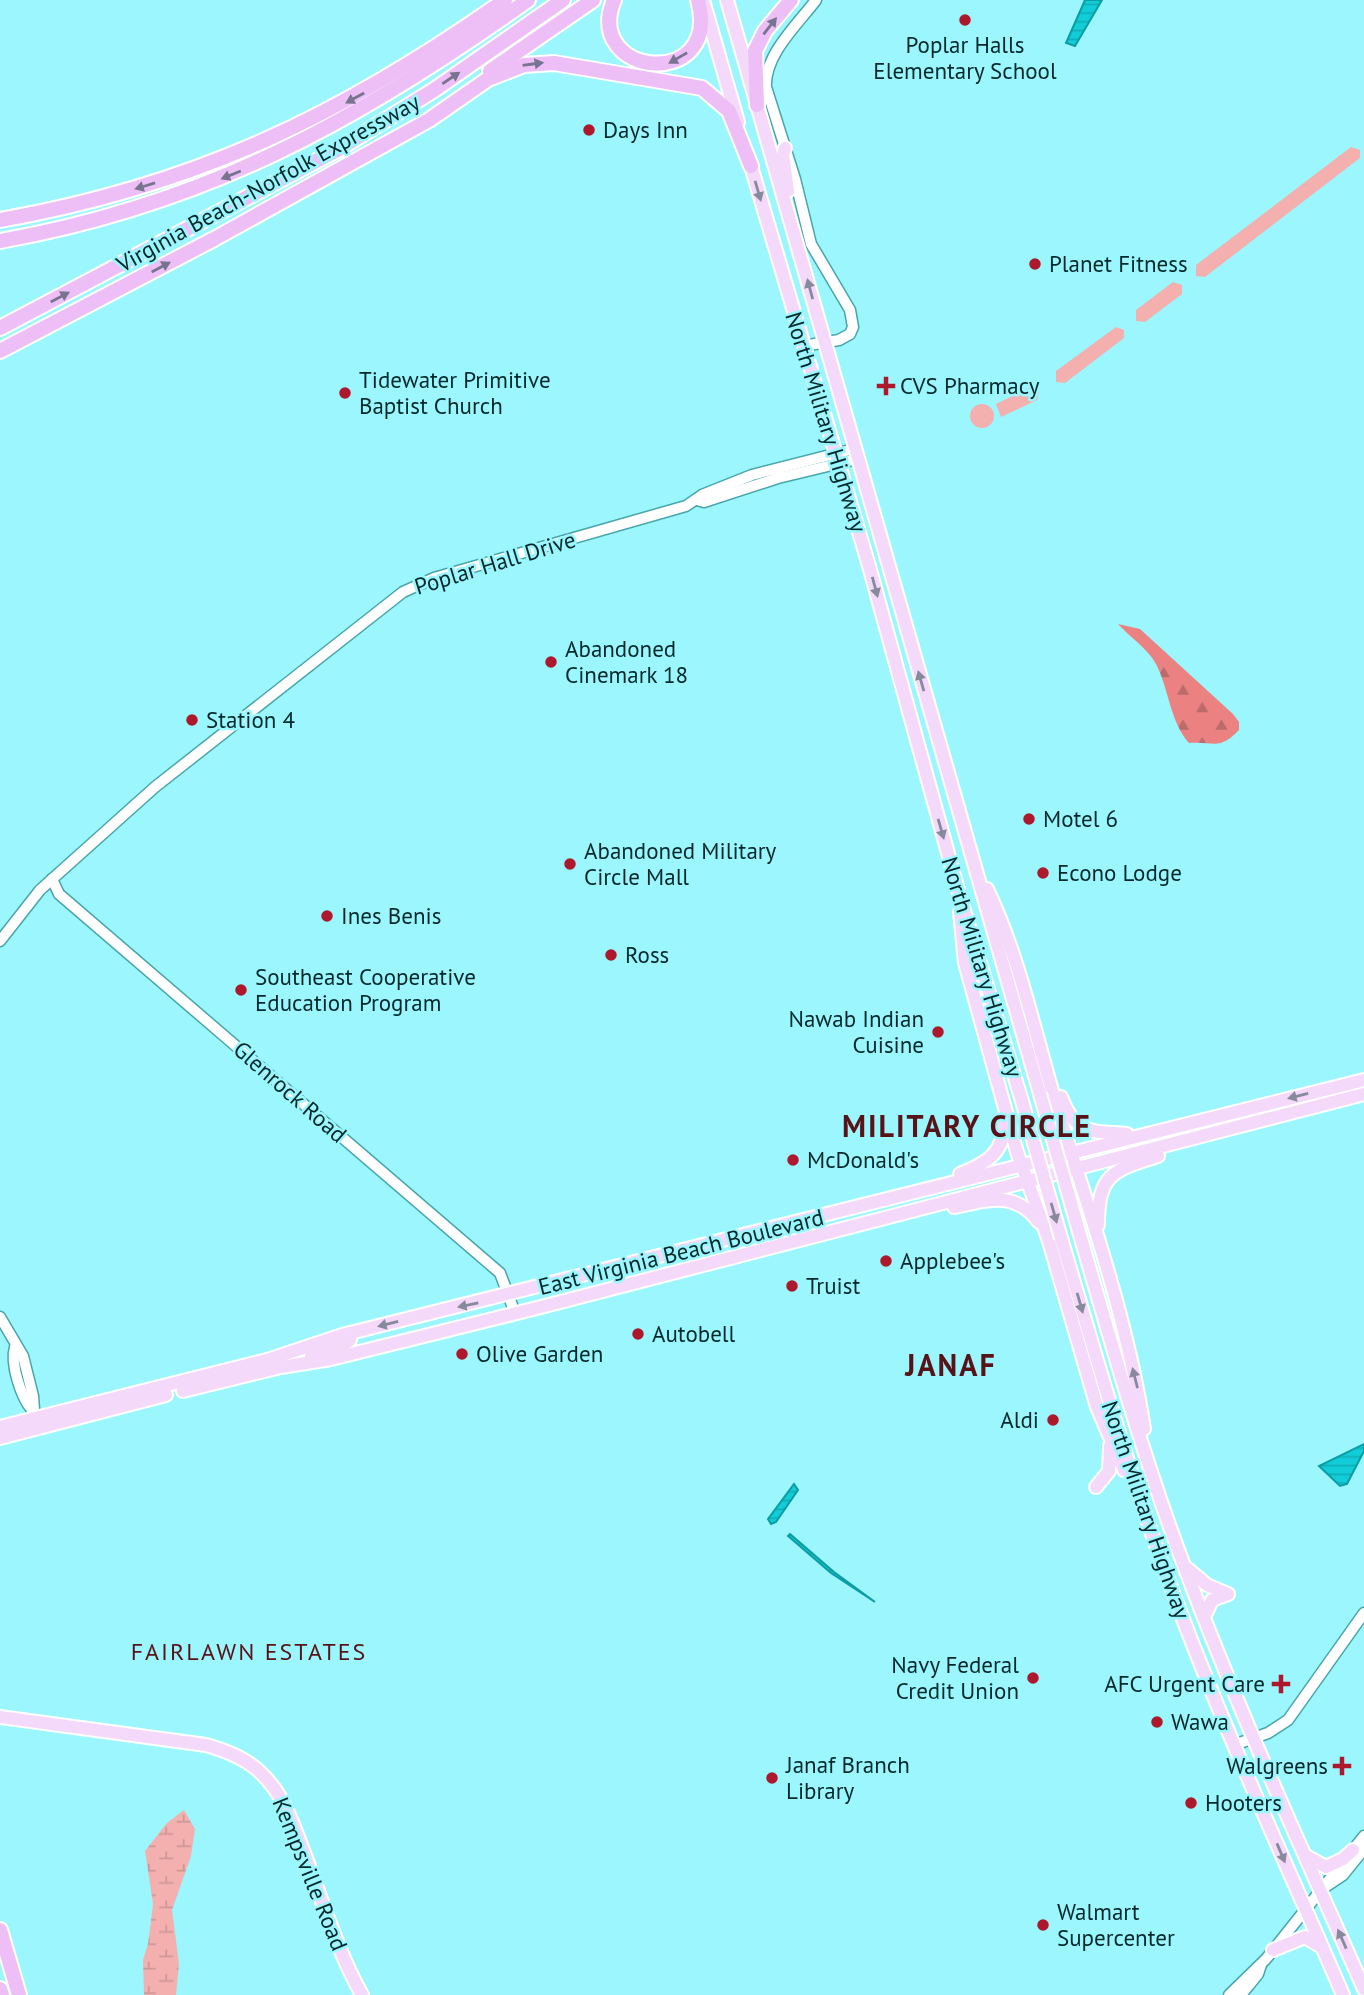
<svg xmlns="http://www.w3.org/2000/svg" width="1364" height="1995" font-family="'PT Sans',sans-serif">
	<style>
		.green { fill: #f3b0ae }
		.forest { fill: url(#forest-firs) }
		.wetland { fill: url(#wetland-marsh) }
		.water { fill: url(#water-rules); stroke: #0c9ca3; stroke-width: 2 }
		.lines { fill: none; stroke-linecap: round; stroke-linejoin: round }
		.minor-casing { stroke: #48a5ab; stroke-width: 13 }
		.major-casing { stroke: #fff; stroke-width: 16 }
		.highway-casing { stroke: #fff; stroke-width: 18 }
		.minor { stroke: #fff; stroke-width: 10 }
		.major { stroke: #f5d9fa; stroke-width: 12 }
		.highway { stroke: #eebff6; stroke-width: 14 }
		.major-bridge-casing { stroke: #fff; stroke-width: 16; stroke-linecap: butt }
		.major-bridge { stroke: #f5d9fa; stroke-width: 12 }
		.oneway { fill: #777490 }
		.oneway2 { fill: #87899d }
		.poi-dot { fill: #ad182d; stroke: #9bf7fd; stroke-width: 2.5 }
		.labels { text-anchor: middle; stroke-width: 5; stroke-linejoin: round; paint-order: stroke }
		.poi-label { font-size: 23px; fill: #00282b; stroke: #9bf7fd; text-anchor: start }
		.street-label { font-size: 23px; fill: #00282b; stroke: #9bf7fd }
		.neighbourhood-label { font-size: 24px; letter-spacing: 2px; fill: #581318; stroke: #9bf7fd }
		.district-label { font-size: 30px; font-weight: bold; letter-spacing: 2px; fill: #581318; stroke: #9bf7fd }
	</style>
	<defs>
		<pattern id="forest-firs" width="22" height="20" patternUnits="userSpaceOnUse" patternTransform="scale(1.75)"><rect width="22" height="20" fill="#eb8281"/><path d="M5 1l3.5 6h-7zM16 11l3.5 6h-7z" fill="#bc6a6a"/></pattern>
		<pattern id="wetland-marsh" width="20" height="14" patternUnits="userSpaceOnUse" patternTransform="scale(1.75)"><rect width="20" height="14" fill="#f3b0ae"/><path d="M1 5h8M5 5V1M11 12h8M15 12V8" fill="none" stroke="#cf9796"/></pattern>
		<pattern id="water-rules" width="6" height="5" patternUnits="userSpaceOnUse" patternTransform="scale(1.75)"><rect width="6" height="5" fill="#11cdd7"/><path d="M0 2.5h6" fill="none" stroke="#0eb0b9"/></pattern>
	</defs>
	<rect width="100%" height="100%" fill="#9bf7fd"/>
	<!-- green -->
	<g class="green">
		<path d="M1351,147L1360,150V158L1205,277L1196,276V265Z"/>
		<path d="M1173,282L1182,285V294L1145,322L1136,321V310Z"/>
		<path d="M1116,327L1124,330V338L1065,383L1056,382V371Z"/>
		<path d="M1031,387L1039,392L1037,400L1001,417L996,404Z"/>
		<circle cx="982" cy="416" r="12"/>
	</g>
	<!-- forest -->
	<path class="forest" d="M1118,624L1140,629L1233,714L1239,722V730C1219,751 1215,741 1189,743C1170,722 1169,689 1156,664C1148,649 1130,637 1118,624Z"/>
	<!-- wetland -->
	<path class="wetland" d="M184,1810L195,1829L191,1856L172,1910L179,1964L176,1995H144L143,1960L148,1944L153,1904L145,1851L167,1823Z"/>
	<!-- water -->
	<g class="water">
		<path d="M1085,0H1102L1075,46L1066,43Z"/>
		<path d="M1364,1444V1451L1347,1484L1340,1486L1319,1466Z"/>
		<path d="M794,1484L798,1490L776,1522L771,1524L768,1519Z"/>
		<path d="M790,1534L834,1572L875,1602L831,1573L788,1536Z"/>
	</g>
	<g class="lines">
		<!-- minor casing -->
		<g class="minor-casing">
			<g id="minor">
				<path d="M803,346L839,340L850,334L853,327L850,310L811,244L795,179L766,87C764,55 798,24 816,0"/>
				<path d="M697,500L704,502L778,478L857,459"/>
				<path d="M52,879L59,894L500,1273L515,1313"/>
				<path d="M0,941L40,890L155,787L403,592L434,578L686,506L702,495L752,475L854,449"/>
				<path d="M0,1317L23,1356L33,1396L35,1423"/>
				<path d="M15,1347C10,1364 21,1397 32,1410"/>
				<path d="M1234,1745L1268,1733L1288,1720L1364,1613"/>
				<path d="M1325,1887L1343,1875L1364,1849"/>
				<path d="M1229,1995L1266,1959L1364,1836"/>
				<path d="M1241,1995L1258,1974L1261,1965"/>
			</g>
		</g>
		<!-- major casing -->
		<g class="major-casing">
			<g id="major">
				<path d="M703,0L738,122"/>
				<path d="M727,0L1040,1094"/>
				<path d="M785,148L783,155L788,191"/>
				<path d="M748,156L869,566L960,897L1022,1101"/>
				<path d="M987,889C1019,956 1034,1030 1055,1101C1088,1208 1127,1317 1144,1429"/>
				<path d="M960,912L965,963L1017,1152L1049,1241L1097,1407L1124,1470"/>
				<path d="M1061,1097C1076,1136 1092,1131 1127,1134"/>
				<path d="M960,1174C987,1163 1005,1153 1004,1121"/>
				<path d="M954,1207C990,1200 1014,1190 1039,1222"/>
				<path d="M1098,1225C1098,1174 1113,1170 1158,1156"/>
				<path d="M1080,1235C1110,1338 1139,1443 1176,1544C1231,1695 1299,1842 1364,1989"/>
				<path d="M1061,1238C1098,1363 1133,1489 1180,1611C1229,1741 1288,1867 1343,1995"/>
				<path d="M311,1355L340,1348L350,1340L351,1333"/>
				<path d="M183,1391L281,1367L331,1359L537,1308L1364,1094"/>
				<path d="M0,1427L267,1360L342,1335L1364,1080"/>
				<path d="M0,1438L166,1395"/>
				<path d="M1096,1487L1109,1471L1110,1446"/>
				<path d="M1188,1569L1207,1585L1228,1594"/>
				<path d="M1204,1617L1212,1600L1228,1594"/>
				<path d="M0,1717L206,1745C227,1751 248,1759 263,1775C284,1796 293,1824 303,1850C322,1899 337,1950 362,1995"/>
				<path d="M1306,1856L1326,1867L1343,1859L1353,1850"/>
				<path d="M1273,1950L1305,1937L1320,1946"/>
			</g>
		</g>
		<!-- highway casing -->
		<g class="highway-casing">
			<g id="highway">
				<path d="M614,0C582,77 723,92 698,0"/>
				<path d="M490,71L593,0"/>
				<path d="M757,105L755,51L765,31L791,0"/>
				<path d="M0,220C197,185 342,115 505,0"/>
				<path d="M0,241C208,204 359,120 528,0"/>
				<path d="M0,328L337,150L434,90L563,0"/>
				<path d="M0,351L214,239L429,120L488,79L524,65L554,63L702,88L729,111L751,166"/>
				<path d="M0,1930L19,1995"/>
				<path d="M0,1989L2,1995"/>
			</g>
		</g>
		<!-- minor -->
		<use href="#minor" class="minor"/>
		<!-- major -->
		<use href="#major" class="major"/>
		<!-- highway -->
		<use href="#highway" class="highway"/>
		<!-- major-bridge casing -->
		<g class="major-bridge-casing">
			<g id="major-bridge">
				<path d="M1040,1094L1080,1235"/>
				<path d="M1022,1101L1061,1238"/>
			</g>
		</g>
		<!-- major-bridge -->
		<use href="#major-bridge" class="major-bridge"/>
	</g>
	<!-- one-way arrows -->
	<defs><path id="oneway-solid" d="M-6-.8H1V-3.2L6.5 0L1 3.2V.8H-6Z" transform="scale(1.75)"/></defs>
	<g class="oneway">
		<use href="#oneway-solid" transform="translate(770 26) rotate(-52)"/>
		<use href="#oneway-solid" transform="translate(678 58) rotate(150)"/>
		<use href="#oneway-solid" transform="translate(533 64) rotate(-8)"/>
		<use href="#oneway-solid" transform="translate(451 78) rotate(-34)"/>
		<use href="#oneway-solid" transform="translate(355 98) rotate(151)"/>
		<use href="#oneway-solid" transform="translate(231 175) rotate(158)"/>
		<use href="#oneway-solid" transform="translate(145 186) rotate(163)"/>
		<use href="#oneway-solid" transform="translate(161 267) rotate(-28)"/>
		<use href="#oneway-solid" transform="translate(60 297) rotate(-28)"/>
	</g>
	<g class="oneway2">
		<use href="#oneway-solid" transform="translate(758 191) rotate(74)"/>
		<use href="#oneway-solid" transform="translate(810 289) rotate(-105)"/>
		<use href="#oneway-solid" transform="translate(875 587) rotate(75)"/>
		<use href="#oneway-solid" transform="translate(921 681) rotate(-106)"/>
		<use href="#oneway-solid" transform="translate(941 829) rotate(74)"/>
		<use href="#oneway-solid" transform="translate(1298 1096) rotate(166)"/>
		<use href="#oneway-solid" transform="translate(1054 1213) rotate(74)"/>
		<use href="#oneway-solid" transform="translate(1080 1303) rotate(74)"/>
		<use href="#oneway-solid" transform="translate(468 1305) rotate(168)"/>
		<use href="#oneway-solid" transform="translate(388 1324) rotate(166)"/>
		<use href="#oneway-solid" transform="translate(1135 1378) rotate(-104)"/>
		<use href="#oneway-solid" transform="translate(1281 1853) rotate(67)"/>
		<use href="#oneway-solid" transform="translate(1342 1939) rotate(-114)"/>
	</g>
	<!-- markers -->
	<g class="poi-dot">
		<circle cx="965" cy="20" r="7"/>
		<circle cx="589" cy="130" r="7"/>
		<circle cx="1035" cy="264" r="7"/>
		<path d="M882.5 375.5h7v7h7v7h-7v7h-7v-7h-7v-7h7z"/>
		<circle cx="345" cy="393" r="7"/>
		<circle cx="551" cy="662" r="7"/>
		<circle cx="192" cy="720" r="7"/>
		<circle cx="1029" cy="819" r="7"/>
		<circle cx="570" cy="864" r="7"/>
		<circle cx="1043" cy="873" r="7"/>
		<circle cx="327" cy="916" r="7"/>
		<circle cx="611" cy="955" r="7"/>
		<circle cx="241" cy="990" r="7"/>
		<circle cx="938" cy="1032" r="7"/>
		<circle cx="793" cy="1160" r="7"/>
		<circle cx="886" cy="1261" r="7"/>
		<circle cx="792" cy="1286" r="7"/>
		<circle cx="638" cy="1334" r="7"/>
		<circle cx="462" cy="1354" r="7"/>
		<circle cx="1053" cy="1420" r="7"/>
		<circle cx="1033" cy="1678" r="7"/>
		<path d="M1277.5 1673.5h7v7h7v7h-7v7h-7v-7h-7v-7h7z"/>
		<circle cx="1157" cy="1722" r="7"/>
		<path d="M1338.5 1755.5h7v7h7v7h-7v7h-7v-7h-7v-7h7z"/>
		<circle cx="772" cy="1778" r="7"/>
		<circle cx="1191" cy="1803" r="7"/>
		<circle cx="1043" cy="1925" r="7"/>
	</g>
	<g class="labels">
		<!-- poi labels -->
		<g class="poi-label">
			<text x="965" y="53" text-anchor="middle">Poplar Halls<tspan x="965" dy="26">Elementary School</tspan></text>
			<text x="603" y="138">Days Inn</text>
			<text x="1049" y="272">Planet Fitness</text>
			<text x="359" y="388">Tidewater Primitive<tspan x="359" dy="26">Baptist Church</tspan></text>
			<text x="900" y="394">CVS Pharmacy</text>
			<text x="565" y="657">Abandoned<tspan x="565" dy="26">Cinemark 18</tspan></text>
			<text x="206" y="728">Station 4</text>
			<text x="1043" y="827">Motel 6</text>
			<text x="584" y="859">Abandoned Military<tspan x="584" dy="26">Circle Mall</tspan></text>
			<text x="1057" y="881">Econo Lodge</text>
			<text x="341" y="924">Ines Benis</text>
			<text x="625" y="963">Ross</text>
			<text x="255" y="985">Southeast Cooperative<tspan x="255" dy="26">Education Program</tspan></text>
			<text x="924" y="1027" text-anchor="end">Nawab Indian<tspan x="924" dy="26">Cuisine</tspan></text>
			<text x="807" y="1168">McDonald's</text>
			<text x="900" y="1269">Applebee's</text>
			<text x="806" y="1294">Truist</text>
			<text x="652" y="1342">Autobell</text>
			<text x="476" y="1362">Olive Garden</text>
			<text x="1039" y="1428" text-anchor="end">Aldi</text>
			<text x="1019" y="1673" text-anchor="end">Navy Federal<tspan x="1019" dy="26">Credit Union</tspan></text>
			<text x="1265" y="1692" text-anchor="end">AFC Urgent Care</text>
			<text x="1171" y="1730">Wawa</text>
			<text x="786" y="1773">Janaf Branch<tspan x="786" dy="26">Library</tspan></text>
			<text x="1328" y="1774" text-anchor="end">Walgreens</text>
			<text x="1205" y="1811">Hooters</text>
			<text x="1057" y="1920">Walmart<tspan x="1057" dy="26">Supercenter</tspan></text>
		</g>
		<!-- street labels -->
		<g class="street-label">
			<text transform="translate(268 183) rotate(-29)" y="8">Virginia Beach-Norfolk Expressway</text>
			<text transform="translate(826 422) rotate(73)" y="8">North Military Highway</text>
			<text transform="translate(495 563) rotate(-17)" y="8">Poplar Hall Drive</text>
			<text transform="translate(982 967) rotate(73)" y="8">North Military Highway</text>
			<text transform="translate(290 1092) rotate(41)" y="8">Glenrock Road</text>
			<text transform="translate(681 1252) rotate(-14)" y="8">East Virginia Beach Boulevard</text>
			<text transform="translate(1146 1510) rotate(71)" y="8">North Military Highway</text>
			<text transform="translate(310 1874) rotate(68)" y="8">Kempsville Road</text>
		</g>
		<!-- neighbourhood labels -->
		<g class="neighbourhood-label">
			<text x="249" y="1660">FAIRLAWN ESTATES</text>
		</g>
		<!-- district labels -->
		<g class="district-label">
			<text x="967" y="1137">MILITARY CIRCLE</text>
			<text x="951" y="1376">JANAF</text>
		</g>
	</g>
</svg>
